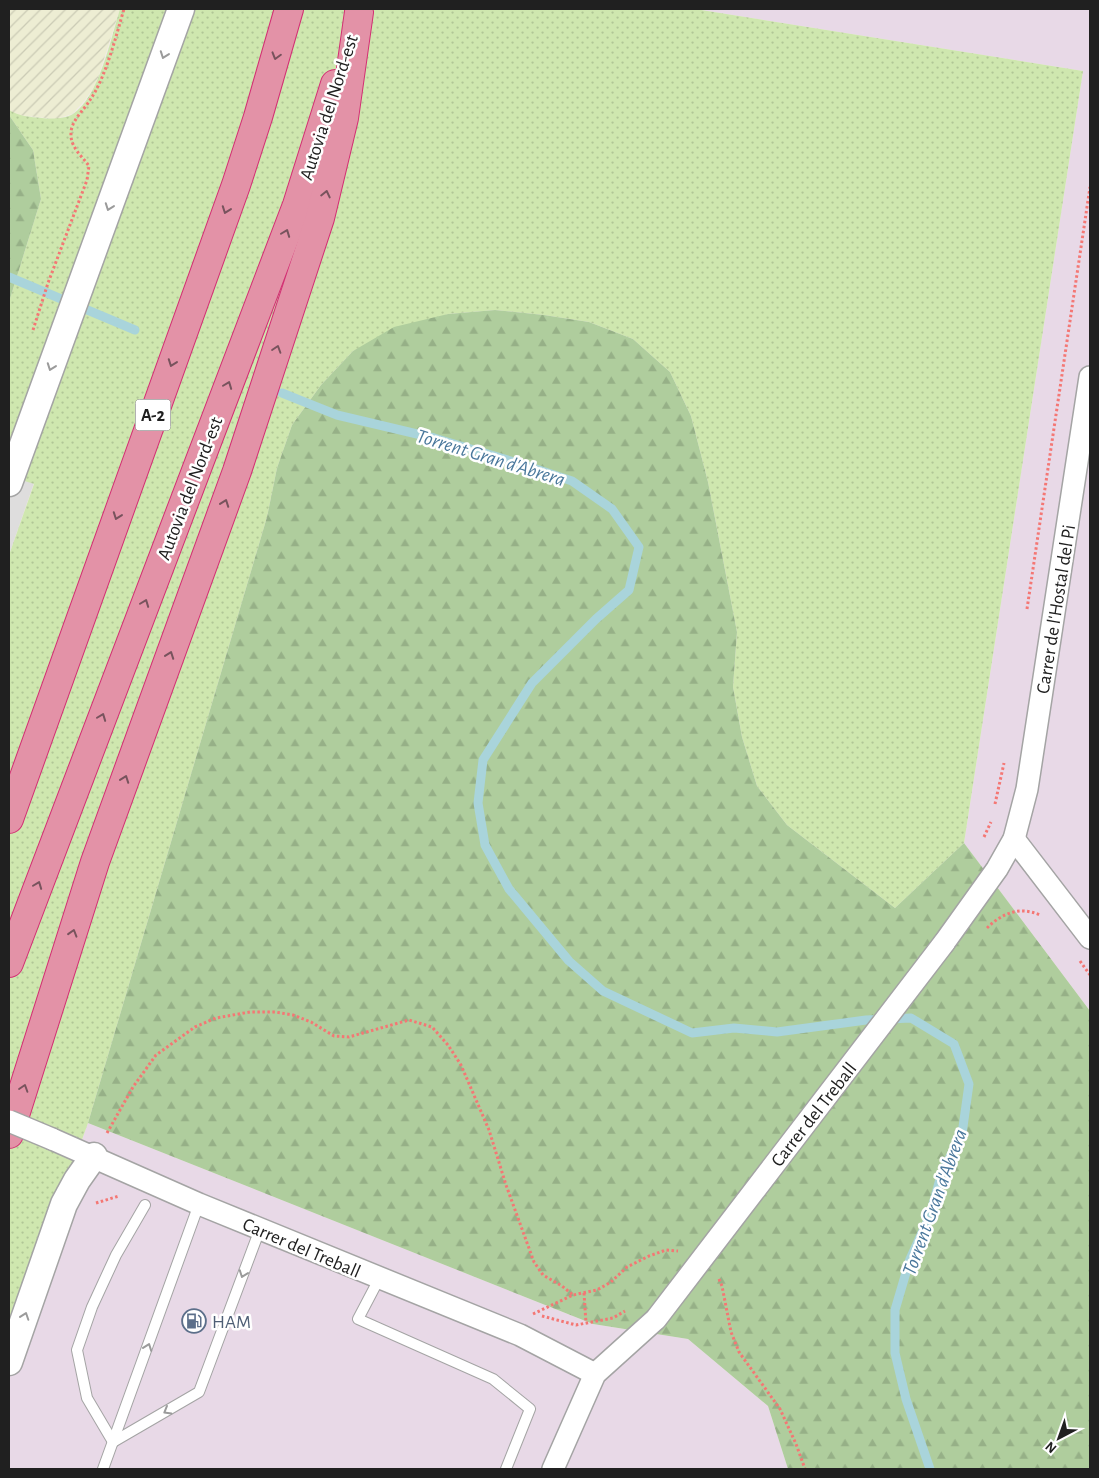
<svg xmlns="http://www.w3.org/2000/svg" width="1099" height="1478" font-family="'Alegreya Sans',sans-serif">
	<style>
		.residential { fill: #dedddd }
		.industrial { fill: #e8d9e7 }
		.farmland { fill: url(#farmland-furrows) }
		.grass { fill: url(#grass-dots) }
		.forest { fill: url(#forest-firs) }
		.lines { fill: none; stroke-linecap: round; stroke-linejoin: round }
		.stream { stroke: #a9d4db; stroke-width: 9 }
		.service-casing { stroke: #a4a4a4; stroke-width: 12 }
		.minor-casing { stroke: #a4a4a4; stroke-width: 24 }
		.tertiary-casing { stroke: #a4a4a4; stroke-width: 29 }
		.motorway-casing { stroke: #d32e73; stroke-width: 30 }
		.path { stroke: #f47774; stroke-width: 3; stroke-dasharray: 2.5 2.5; stroke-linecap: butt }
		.service { stroke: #fff; stroke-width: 10 }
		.minor { stroke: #fff; stroke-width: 21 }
		.tertiary { stroke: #fff; stroke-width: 26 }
		.motorway { stroke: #e392a7; stroke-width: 28 }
		.minor-bridge-casing { stroke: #a4a4a4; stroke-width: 24; stroke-linecap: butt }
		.minor-bridge { stroke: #fff; stroke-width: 21 }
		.oneway { stroke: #9b9b9b }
		.oneway2 { stroke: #78535d }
		.labels { text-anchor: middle; stroke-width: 5; stroke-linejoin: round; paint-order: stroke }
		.shield { fill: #fff; stroke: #636363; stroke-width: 1 }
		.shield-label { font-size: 18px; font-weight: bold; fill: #202020 }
		.street-label { font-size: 19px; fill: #202020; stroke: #fff }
		.service-label { font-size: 19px; fill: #4e5e75; stroke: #fff; text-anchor: start }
		.water-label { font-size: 20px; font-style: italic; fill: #4a789c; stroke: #fff }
	</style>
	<defs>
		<pattern id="farmland-furrows" width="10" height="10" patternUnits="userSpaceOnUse" patternTransform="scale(1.25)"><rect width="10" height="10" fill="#ededd3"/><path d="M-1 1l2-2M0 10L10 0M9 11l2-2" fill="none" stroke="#cbcbb5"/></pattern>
		<pattern id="grass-dots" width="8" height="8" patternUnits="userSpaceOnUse" patternTransform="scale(1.25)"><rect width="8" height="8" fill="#cfe7af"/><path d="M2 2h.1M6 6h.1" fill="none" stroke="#b1c696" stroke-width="1.8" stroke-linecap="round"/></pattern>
		<pattern id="forest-firs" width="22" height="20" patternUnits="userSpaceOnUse" patternTransform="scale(1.25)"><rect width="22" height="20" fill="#afcd9d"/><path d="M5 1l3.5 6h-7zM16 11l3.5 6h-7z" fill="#96b087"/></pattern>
	</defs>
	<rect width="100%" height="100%" fill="#f0ece6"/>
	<!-- residential -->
	<path class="residential" d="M9,476L34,483L9,555Z"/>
	<!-- industrial -->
	<g class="industrial">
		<path d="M695,9H1090V1011L964,843L1083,71Z"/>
		<path d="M88,1123L593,1324L688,1339L768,1406L788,1469H9V1343Z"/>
	</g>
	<!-- farmland -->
	<path class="farmland" d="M9,9H120L96,84L85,100L72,114L56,119L17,115L9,110Z"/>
	<!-- grass -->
	<path class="grass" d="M120,9H695L1083,71L964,843L895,908L787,825L757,786L742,737L733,687L737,632L708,482L691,416L670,372L633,339L589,322L544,315L495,310L448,314L353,351L321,385L292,425L277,468L267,517L88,1123L9,1343V555L34,484L9,476V302L41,199L33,150L9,115V110C19,116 30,117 42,118C52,119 64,119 73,114C99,97 111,38 120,9Z"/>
	<!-- forest -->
	<g class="forest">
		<path d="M9,115L33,150L41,199L9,302Z"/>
		<path d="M495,310L544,315L589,322L633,339L670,372L691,416L708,482L737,632L733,687L742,737L757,786L787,825L895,908L964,843L1090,1011V1469H788L768,1406L688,1339L593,1324L88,1123L267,517L277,468L292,425L321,385L353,351L394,327L448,314Z"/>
	</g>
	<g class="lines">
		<!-- stream -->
		<g class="stream">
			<path d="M9,277L135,330"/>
			<path d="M282,393L337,415L434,438L524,465L572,481L612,509L639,547L629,590L596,619L532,683L483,760L478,803L485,845L509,889L569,961L603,991L692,1033L734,1028L777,1032L866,1020L911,1018L954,1044L969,1084L962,1134L942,1172L930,1215L910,1259L895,1310V1353L906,1399L930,1469"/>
		</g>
		<!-- service casing -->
		<g class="service-casing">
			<g id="service">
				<path d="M379,1279L358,1319L493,1379L530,1409L506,1469"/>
				<path d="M113,1442L199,1392L260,1229"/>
				<path d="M113,1442L87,1398L77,1350L92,1307L116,1255L145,1205"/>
				<path d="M103,1469L199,1204"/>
			</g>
		</g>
		<!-- minor casing -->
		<g class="minor-casing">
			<g id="minor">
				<path d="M1014,839L1090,938"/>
				<path d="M944,943L997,869L1014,839L1027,789L1090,377"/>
				<path d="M52,1139L199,1204L520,1335L595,1374"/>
				<path d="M553,1469L595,1374L656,1319"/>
			</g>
		</g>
		<!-- tertiary casing -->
		<g class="tertiary-casing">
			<g id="tertiary">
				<path d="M9,483L181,9"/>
				<path d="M9,1362L64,1204L77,1180L94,1156"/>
			</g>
		</g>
		<!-- motorway casing -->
		<g class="motorway-casing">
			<g id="motorway">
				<path d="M9,819L236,185L258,117L289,9"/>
				<path d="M9,963L297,205L335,84"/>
				<path d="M9,1134L95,862L237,471L320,218L344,118L359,12"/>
			</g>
		</g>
		<!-- path -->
		<g class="path">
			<path d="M33,330L48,283L87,180L89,166C82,156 70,147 71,133C71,121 84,110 90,100C106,77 116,36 124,9"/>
			<path d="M1027,609L1090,187"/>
			<path d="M995,804L1004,763"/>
			<path d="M984,837L991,822"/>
			<path d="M987,928C1002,913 1020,906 1040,915"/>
			<path d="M1080,961L1090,975"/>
			<path d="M107,1133L133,1087L156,1055L195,1027L216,1018L250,1012H275L293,1015L311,1022L334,1036L349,1037L409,1020L432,1027L448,1045L461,1065L489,1130L506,1185L534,1262L543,1275L562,1286L573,1295"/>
			<path d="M96,1203L119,1196"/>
			<path d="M719,1279L722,1286L731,1332L739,1352L780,1409L796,1444L805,1469"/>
			<path d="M584,1293L586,1323"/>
			<path d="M533,1314L573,1295L597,1290L611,1282L627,1267L649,1256L666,1250L678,1251"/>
			<path d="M542,1316L576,1325L613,1318L625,1311"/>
		</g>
		<!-- service -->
		<use href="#service" class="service"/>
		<!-- minor -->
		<use href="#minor" class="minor"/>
		<!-- tertiary -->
		<use href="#tertiary" class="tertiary"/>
		<!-- motorway -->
		<use href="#motorway" class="motorway"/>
		<!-- minor-bridge casing -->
		<g class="minor-bridge-casing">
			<g id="minor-bridge">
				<path d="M9,1121L52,1139"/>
				<path d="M656,1319L944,943"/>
			</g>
		</g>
		<!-- minor-bridge -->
		<use href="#minor-bridge" class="minor-bridge"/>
	</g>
	<!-- one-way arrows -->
	<defs><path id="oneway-chevron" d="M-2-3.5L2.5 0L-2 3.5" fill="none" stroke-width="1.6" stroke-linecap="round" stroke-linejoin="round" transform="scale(1.25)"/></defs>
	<g class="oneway">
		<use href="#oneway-chevron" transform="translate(164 55) rotate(110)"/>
		<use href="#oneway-chevron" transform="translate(109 207) rotate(110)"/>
		<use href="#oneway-chevron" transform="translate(51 367) rotate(110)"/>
		<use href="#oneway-chevron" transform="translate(243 1274) rotate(110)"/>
		<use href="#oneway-chevron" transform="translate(25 1316) rotate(-71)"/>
		<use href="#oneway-chevron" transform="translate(148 1347) rotate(-70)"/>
		<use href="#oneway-chevron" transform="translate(167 1411) rotate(150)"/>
	</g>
	<g class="oneway2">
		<use href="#oneway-chevron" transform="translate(276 56) rotate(106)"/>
		<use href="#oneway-chevron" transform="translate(326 194) rotate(-77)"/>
		<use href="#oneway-chevron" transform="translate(226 210) rotate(110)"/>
		<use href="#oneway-chevron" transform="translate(286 233) rotate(-69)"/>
		<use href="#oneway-chevron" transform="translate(277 349) rotate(-72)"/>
		<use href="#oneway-chevron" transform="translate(172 363) rotate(110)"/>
		<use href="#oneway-chevron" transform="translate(228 385) rotate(-69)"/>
		<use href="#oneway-chevron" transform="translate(225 503) rotate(-70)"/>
		<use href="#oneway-chevron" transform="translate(117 516) rotate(110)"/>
		<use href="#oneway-chevron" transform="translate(145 603) rotate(-69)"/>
		<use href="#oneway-chevron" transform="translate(170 655) rotate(-70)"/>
		<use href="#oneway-chevron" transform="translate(102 717) rotate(-69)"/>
		<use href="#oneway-chevron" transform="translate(125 779) rotate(-70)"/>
		<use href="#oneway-chevron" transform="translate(38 885) rotate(-69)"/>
		<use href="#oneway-chevron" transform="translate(73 933) rotate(-73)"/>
		<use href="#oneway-chevron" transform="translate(24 1088) rotate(-72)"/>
	</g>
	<!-- icons -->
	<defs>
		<g id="fuel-ring" transform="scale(1.25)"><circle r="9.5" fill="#fff" stroke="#5c6f8a" stroke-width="1.5"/><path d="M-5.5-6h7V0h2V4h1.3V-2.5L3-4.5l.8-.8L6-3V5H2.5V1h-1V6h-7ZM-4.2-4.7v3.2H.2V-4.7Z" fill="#5c6f8a"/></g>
	</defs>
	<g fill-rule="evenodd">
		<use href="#fuel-ring" x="194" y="1321"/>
	</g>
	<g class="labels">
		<!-- shield labels -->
		<rect class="shield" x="135.5" y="399.5" width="35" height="31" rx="4"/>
		<g class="shield-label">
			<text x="153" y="421">A-2</text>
		</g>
		<!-- street labels -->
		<g class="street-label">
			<text transform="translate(328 107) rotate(-72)" y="7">Autovia del Nord-est</text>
			<text transform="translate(189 488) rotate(-69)" y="7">Autovia del Nord-est</text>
			<text transform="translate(1055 609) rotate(-81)" y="7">Carrer de l'Hostal del Pi</text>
			<text transform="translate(813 1114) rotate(-52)" y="7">Carrer del Treball</text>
			<text transform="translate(302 1247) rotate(23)" y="7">Carrer del Treball</text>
		</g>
		<!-- service labels -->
		<g class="service-label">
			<text x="212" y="1328">HAM</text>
		</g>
		<!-- water labels -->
		<g class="water-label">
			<text transform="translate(491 457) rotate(17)" y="7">Torrent Gran d'Abrera</text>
			<text transform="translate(934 1202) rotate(-70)" y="7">Torrent Gran d'Abrera</text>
		</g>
	</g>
	<!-- border -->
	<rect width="1099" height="1478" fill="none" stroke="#202020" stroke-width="20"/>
	<!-- north arrow -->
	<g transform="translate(1059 1438) rotate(221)" stroke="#ffffff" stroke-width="4" paint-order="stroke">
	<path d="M0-4L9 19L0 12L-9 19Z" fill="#202020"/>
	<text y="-8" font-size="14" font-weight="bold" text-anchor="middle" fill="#202020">N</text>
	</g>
</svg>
